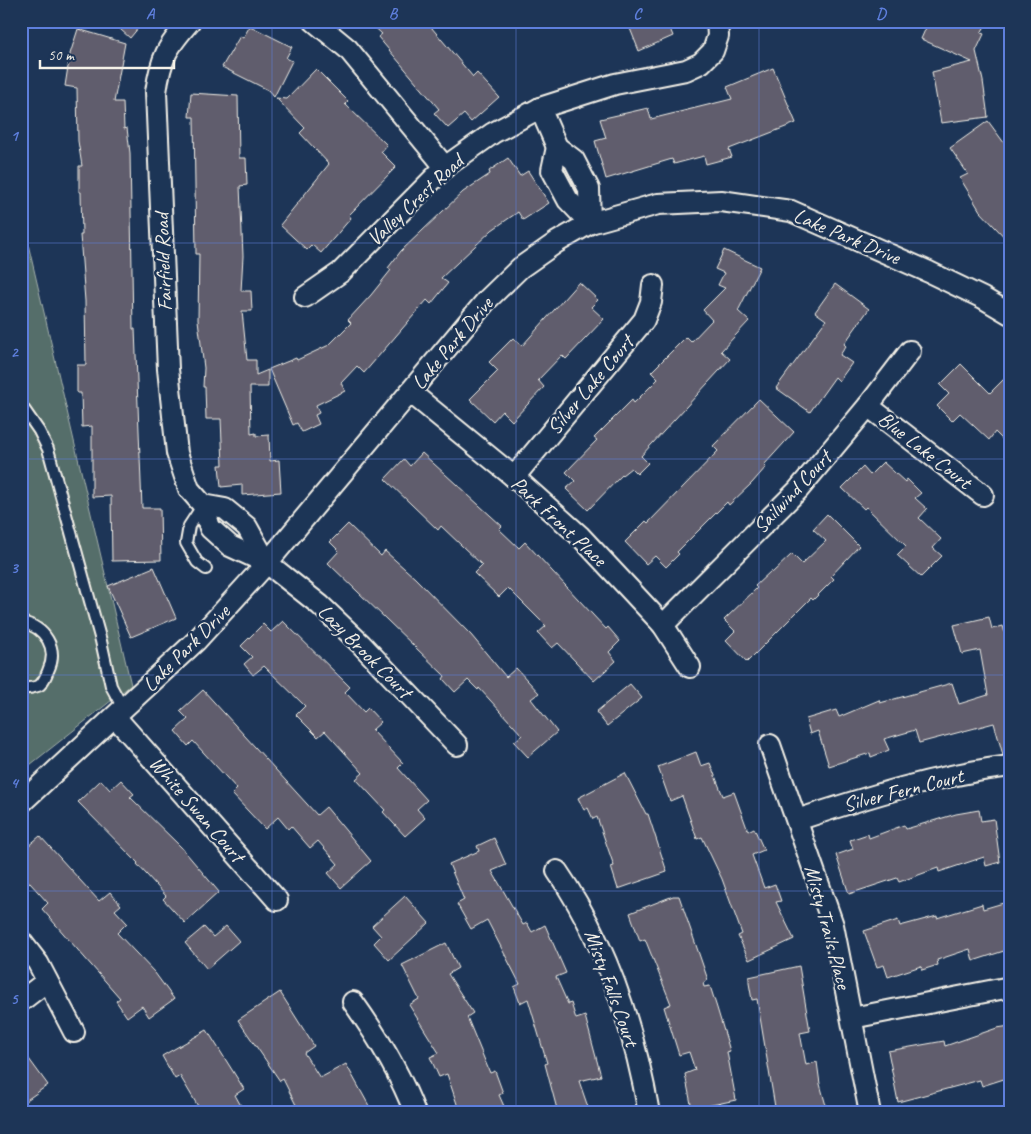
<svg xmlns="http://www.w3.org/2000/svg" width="1031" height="1134" font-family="Caveat,sans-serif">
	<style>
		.green { fill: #556e6b; stroke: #a4b0aa }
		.building { fill: #615d6d; stroke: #f4f1e8 }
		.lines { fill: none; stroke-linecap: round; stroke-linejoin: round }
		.lane-casing { stroke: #f4f1e8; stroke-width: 14 }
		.street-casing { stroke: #f4f1e8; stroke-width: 24 }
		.lane { stroke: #1d3557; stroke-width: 10 }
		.street { stroke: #1d3557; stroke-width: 20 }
		.grid { fill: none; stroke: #5e7fdd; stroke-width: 1; stroke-opacity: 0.55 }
		.labels { text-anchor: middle; stroke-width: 5; stroke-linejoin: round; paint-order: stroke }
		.street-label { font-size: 21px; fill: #f4f1e8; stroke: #1d3557 }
		.neatline { fill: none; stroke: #5e7fdd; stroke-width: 2 }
		.grid-label { font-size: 16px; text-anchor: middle; font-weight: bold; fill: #5e7fdd }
	</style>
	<rect width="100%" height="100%" fill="#1d3557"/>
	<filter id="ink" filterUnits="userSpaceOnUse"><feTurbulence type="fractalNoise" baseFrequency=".02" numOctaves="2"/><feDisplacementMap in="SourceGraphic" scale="10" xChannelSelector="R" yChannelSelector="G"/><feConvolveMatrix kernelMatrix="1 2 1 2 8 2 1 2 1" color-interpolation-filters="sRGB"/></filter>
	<g filter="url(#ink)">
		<!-- green -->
		<path class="green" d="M21,214L131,685L21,772Z"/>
		<!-- building -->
		<g class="building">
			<path d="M111,21H144L130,38Z"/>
			<path d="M368,21H426L473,77L477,73L499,97L471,122L464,114L448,128L434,113L439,109L378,37L382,34Z"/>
			<path d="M627,21H667L673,36L639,51Z"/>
			<path d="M929,21H988L981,33L984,34L976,51L983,81L988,117L941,123L932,72L972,62L921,39Z"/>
			<path d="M250,26L292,47L286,58L292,61L274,97L268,90L222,67L240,36L243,38Z"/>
			<path d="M78,29L125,43L114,102H123L124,129L127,128L130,153L133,329H135L142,508H160L161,560L112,561L111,496L92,497V426L82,427L81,393H77V365H86L85,301L80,235H82L81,192H79V166H82L78,141L77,88L65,86L70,54Z"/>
			<path d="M773,68L796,123L729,149L732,157L706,164L704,156L674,164L672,159L606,179L595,141L606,138L600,119L648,108L651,119L732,99L727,87Z"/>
			<path d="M316,69L348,101L345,104L387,145L381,152L396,167L349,215L351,218L321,253L312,245L307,250L280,225L329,164L300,133L305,128L276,98L287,99Z"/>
			<path d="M191,93L238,96L239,158H246L247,185L240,186L243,256L241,291H251L252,311H242L247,360H256V375L268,370V387H250L251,434L256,433V436L269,435L270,461L279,460L281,492L242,495V485L221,487L219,465H223L221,419H206L205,387H203L204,368L198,320L199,254H196L194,117H189Z"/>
			<path d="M988,121L1010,151V243L980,211L960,178L968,174L950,148Z"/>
			<path d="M508,158L520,176L528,171L549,203L523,220L518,212L492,230L441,278L448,283L431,304L427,300L364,373L357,366L341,383L345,391L316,405L319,413L315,415L319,424L302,432L297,423L293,425L269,369L296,358L297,360L329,345L351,323L348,320L371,295L391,270L388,268L401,251L463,192L490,174L489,171Z"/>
			<path d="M724,250L760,267L738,311L749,321L721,351L730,359L641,456L648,463L637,474L631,468L622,475L588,510L566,489L575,481L566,472L597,440L594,438L632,400L634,403L658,379L651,372L686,337L691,342L712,320L703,310L725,288L718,285L724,273L715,269Z"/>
			<path d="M579,282L598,300L591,307L604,319L566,359L562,355L538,380L544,387L512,421L502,411L493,421L470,399L498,371L489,362L513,338L522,346Z"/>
			<path d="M835,284L869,309L844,344L846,346L840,355L852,363L839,381L835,377L810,412L776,388L826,320L815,312Z"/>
			<path d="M961,364L990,393L1010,373V447L995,432L989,440L960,413L952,421L937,406L949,394L940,385Z"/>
			<path d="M759,399L794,432L764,465L766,467L752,483L729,505L727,502L677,552L679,554L666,567L655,556L646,564L625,542L646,521L648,523L718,451L713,446Z"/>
			<path d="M422,453L502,526L499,529L519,548L525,542L606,629L608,627L620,641L609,652L616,661L594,681L558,643L552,648L538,633L546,626L508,588L499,597L474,573L482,565L441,526L438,530L385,479L404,459L410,466Z"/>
			<path d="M883,462L905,482L907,479L921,493L915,498L927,509L919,518L941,539L933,548L942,556L921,577L897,555L906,546L866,507L864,509L842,488L863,467L870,475Z"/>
			<path d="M827,514L859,546L831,576L834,579L813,600L811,598L747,662L726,640L735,631L724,620L757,588L755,586L771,571L772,573L792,554L802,564L826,541L813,529Z"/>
			<path d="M348,524L381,556L385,551L415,578L471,635L506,677L516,668L539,693L531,699L557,732L528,757L514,742L522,735L479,688L478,690L468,680L455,692L443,679L445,676L328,563L339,551L330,542Z"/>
			<path d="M154,567L176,618L131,637L108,586Z"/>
			<path d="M989,617L992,629L1003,626L1010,651V754L1003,755L994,723L919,743L915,730L884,739L889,750L871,757L870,753L829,766L818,731L810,734L806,719L836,710L839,717L879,700L880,703L952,683L959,704L988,695L980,650L962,654L954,625Z"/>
			<path d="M283,621L350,687L345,692L364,712L368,708L381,722L372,730L403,763L398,768L427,800L417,809L425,818L405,836L383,812L385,810L356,779L363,773L325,731L318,737L296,715L305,706L264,666L253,675L244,664L252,657L241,646L263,624L271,632Z"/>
			<path d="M630,684L642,698L607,726L596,712Z"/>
			<path d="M203,690L317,815L326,807L371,861L341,888L328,873L338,864L318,841L310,848L291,826L288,829L278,817L265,829L232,794L237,789L193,741L188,746L175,731L188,719L180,711Z"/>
			<path d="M696,752L701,766L710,763L723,796L734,792L748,831L754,828L764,850L752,855L764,888L775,884L781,901L776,902L794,939L749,960L738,936L742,934L722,879L702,837L697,839L682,796L670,801L658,767Z"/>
			<path d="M625,773L646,814H648L667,872L618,889L611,867L614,866L597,817L593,819L588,808L584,810L578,798Z"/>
			<path d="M101,780L110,790L121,780L134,794L130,797L181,847L219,892L185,923L163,899L166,896L137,864L138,863L78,802Z"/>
			<path d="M979,810L981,821L994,819L1000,862L986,866L984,857L939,872L938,868L899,882L897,878L849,894L836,855L853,849L850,840L868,834L869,838L904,825L906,829L956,814Z"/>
			<path d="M40,836L99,901L110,892L121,905L115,910L127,923L117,933L155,973L174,999L149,1017L142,1006L127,1017L116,1001L120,998L42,909L48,903L21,873V852Z"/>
			<path d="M494,838L506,865L492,871L523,925L527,923L532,932L545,925L566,973L556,977L568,1004L571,1003L576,1019L585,1016L601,1076L579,1081L590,1113H558L545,1064L547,1063L528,999L520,1003L514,987L520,984L487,920L471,929L457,904L464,900L449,864L479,851L477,846Z"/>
			<path d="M405,896L429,923L389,960L374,943L381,936L372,926Z"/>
			<path d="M673,896H679L708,980L703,983L704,987L710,986L717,1008L730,1051L727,1052L736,1100L692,1109L685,1074L695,1070L689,1052L679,1055L664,1007L671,1004L645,939L640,941L630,913Z"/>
			<path d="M1010,901V949L973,961L970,949L937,960L938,965L922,970L921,966L888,977L884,965L877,967L864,931L898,920L900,926L937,916V918L982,904L983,909Z"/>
			<path d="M226,926L239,941L207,969L185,943L204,927L213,937Z"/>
			<path d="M446,943L458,968L448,974L473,1013L467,1017L490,1073L495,1071L503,1093L499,1095L507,1113H460L447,1074L439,1077L430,1057L439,1053L409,1005L419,999L402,965Z"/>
			<path d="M799,966L810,1031L800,1033L806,1065L817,1062L820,1084L828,1113H776L757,999L752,1000L749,983V977Z"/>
			<path d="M280,992L314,1046L304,1053L320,1078L346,1064L373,1113H300L283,1079L280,1081L238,1020Z"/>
			<path d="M1010,1026V1077L982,1086L980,1080L898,1102L888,1051L944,1041L945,1046L997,1028Z"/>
			<path d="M207,1030L244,1089L235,1095L245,1113H202L180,1076L175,1079L162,1056Z"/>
			<path d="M21,1048L48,1085L21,1104Z"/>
		</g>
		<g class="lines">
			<!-- lane casing -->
			<g class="lane-casing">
				<g id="lane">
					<path d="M21,405L39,431L48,449L101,641L111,686L124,710"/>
					<path d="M202,506L189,526L186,543L197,562L206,569"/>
					<path d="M21,622C45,627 59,648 48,671C46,676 44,681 40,685C36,688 27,688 21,689"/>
				</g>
			</g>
			<!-- street casing -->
			<g class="street-casing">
				<g id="street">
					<path d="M190,21C167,47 161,57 156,92L168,369L177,453L189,489L203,505L210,528L230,546L267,563L320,605L361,644L457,745"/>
					<path d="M314,21L348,49L445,167"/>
					<path d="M540,108L557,147L574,160L589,189L590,223"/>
					<path d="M557,147L552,170L568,200L590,223"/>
					<path d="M305,297L341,272L445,167L493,133L540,108L615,84L686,70L701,63L713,51L718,36L717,21"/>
					<path d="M410,392L514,477L580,536L663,625L690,667"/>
					<path d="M868,406L983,495"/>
					<path d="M514,477L644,320L651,302L653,285"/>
					<path d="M203,505L225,509L247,527L267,563"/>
					<path d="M663,625L798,490L868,406L910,351"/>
					<path d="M116,718L277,900"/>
					<path d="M770,745L833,925L870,1113"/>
					<path d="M21,803L196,641L267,563L486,301L520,268L557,242L590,223L658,204L721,201L791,211L929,272L983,298L1010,314"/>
					<path d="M797,820C867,797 937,775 1010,766"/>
					<path d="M557,871C606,942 634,1028 649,1113"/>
					<path d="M21,941L38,963L74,1032"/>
					<path d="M21,1001L47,981"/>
					<path d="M353,1002C378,1037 400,1073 415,1113"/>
					<path d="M852,1018L1010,987"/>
				</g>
			</g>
			<!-- lane -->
			<use href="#lane" class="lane"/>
			<!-- street -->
			<use href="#street" class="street"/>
		</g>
	</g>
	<!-- grid -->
	<path class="grid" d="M272,21V1113M516,21V1113M759,21V1113M21,243H1010M21,459H1010M21,675H1010M21,891H1010"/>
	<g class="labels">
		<!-- street labels -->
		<g class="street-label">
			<text transform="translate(415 200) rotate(-43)" y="7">Valley Crest Road</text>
			<text transform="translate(847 236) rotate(23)" y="7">Lake Park Drive</text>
			<text transform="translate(163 262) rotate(-92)" y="7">Fairfield Road</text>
			<text transform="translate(452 343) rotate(-50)" y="7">Lake Park Drive</text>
			<text transform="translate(590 385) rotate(-50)" y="7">Silver Lake Court</text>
			<text transform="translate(925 450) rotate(38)" y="7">Blue Lake Court</text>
			<text transform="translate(792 492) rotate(-47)" y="7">Sailwind Court</text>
			<text transform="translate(559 521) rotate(43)" y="7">Park Front Place</text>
			<text transform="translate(186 648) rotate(-45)" y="7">Lake Park Drive</text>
			<text transform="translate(365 651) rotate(45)" y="7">Lazy Brook Court</text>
			<text transform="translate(903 790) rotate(-14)" y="7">Silver Fern Court</text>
			<text transform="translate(197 809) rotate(49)" y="7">White Swan Court</text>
			<text transform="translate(828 927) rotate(75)" y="7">Misty Trails Place</text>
			<text transform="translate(612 988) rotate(70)" y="7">Misty Falls Court</text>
		</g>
	</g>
	<!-- margin -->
	<rect width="1031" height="1134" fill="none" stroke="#1d3557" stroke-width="55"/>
	<!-- scale -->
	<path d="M40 60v8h134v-8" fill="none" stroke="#f4f1e8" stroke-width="2.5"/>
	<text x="48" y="60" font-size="15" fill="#f4f1e8" stroke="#1d3557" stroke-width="4" paint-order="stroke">50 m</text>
	<rect x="28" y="28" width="976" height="1078" class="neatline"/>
	<g class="grid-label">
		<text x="150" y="19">A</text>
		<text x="393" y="19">B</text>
		<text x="637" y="19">C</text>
		<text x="881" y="19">D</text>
		<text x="14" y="141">1</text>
		<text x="14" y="357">2</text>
		<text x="14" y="573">3</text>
		<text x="14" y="788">4</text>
		<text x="14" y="1004">5</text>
	</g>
</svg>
